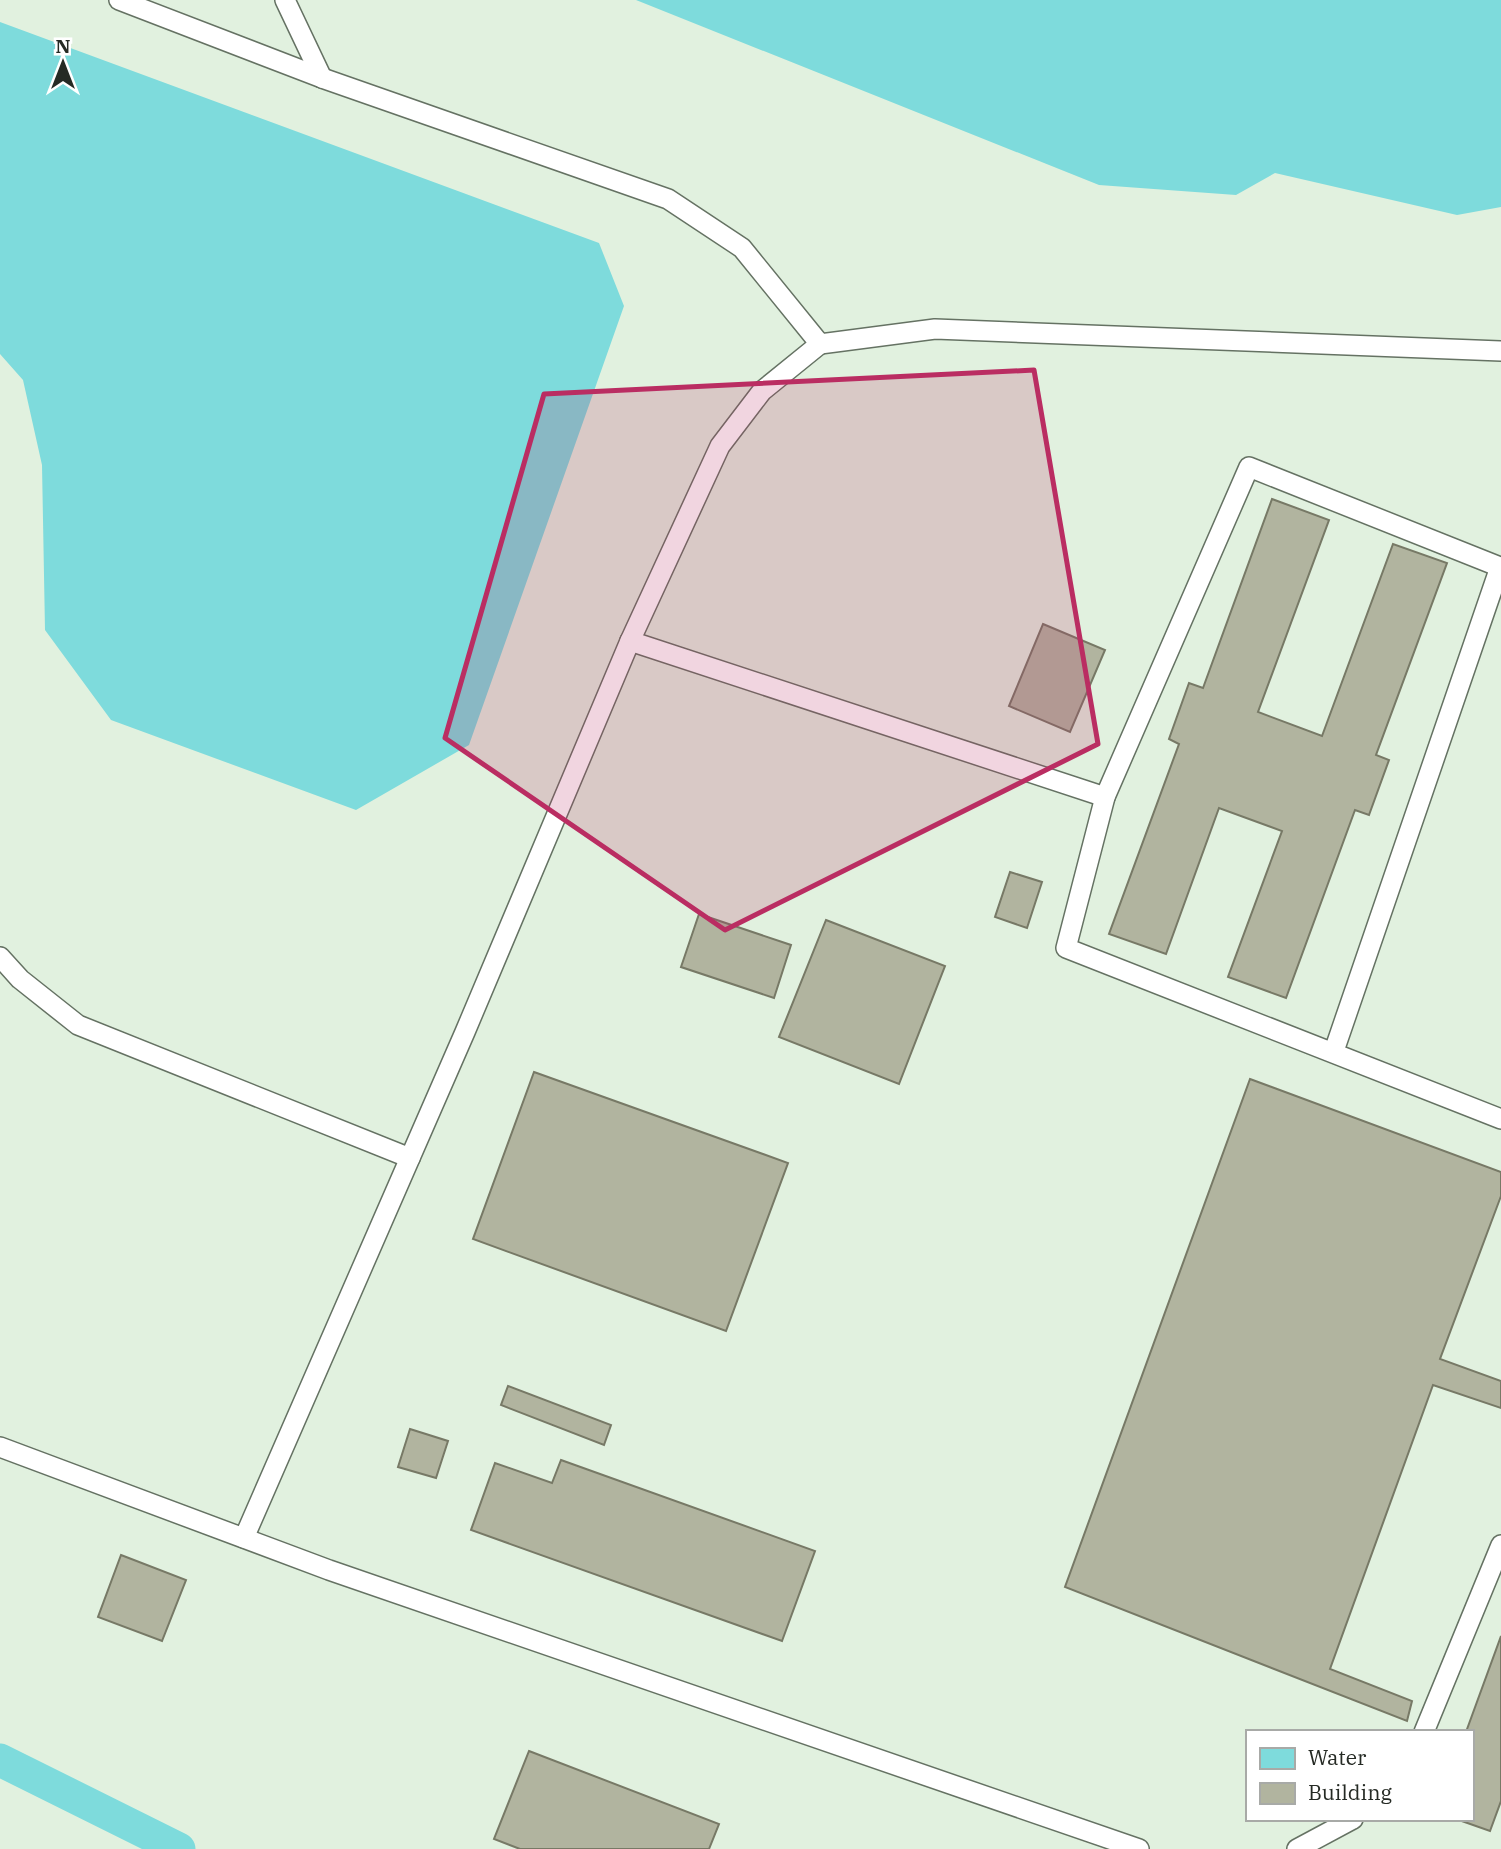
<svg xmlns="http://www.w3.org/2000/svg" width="1501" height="1849" font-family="'IBM Plex Serif',serif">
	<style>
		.water { fill: #7edbdc }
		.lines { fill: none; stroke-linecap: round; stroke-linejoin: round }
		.canal { stroke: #7edbdc; stroke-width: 33 }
		.building { fill: #b1b49f; stroke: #777966; stroke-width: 2 }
		.service-casing { stroke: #657263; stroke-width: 22 }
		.service { stroke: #fff; stroke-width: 19 }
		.marked { fill: #ba2d62; fill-opacity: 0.2; stroke: #ba2d62; stroke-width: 5; stroke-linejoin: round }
	</style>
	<rect width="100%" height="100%" fill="#e1f1df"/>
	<!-- water -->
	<g class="water">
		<path d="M636,0H1501V207L1457,215L1275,173L1236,195L1099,185Z"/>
		<path d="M0,22L599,243L624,306L469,745L356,810L111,720L45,630L42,465L23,380L0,354Z"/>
	</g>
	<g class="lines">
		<!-- canal -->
		<path class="canal" d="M0,1760L179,1849"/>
	</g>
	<!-- building -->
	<g class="building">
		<path d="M1272,499L1329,520L1258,712L1322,736L1393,544L1447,563L1376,755L1389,760L1369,815L1355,810L1286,998L1228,977L1282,831L1219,808L1166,954L1109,934L1179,744L1169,739L1189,683L1203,688Z"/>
		<path d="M1043,624L1105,650L1070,732L1009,706Z"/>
		<path d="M1010,872L1042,882L1027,928L995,917Z"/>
		<path d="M699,914L791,945L774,998L681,967Z"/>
		<path d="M826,920L945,966L899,1084L779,1037Z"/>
		<path d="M534,1072L788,1163L726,1331L473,1239Z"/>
		<path d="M1250,1079L1501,1172V1196L1440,1359L1501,1381V1408L1433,1385L1330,1669L1412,1701L1407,1721L1065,1587Z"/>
		<path d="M508,1386L611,1425L604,1445L501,1405Z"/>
		<path d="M410,1429L448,1441L436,1478L398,1467Z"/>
		<path d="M561,1460L815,1551L782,1641L471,1530L495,1463L552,1483Z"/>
		<path d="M121,1555L186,1580L162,1641L98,1617Z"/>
		<path d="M1501,1636V1801L1490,1831L1456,1819H1471V1732H1466Z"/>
		<path d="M529,1751L719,1824L709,1849H520L494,1839Z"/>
	</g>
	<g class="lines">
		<!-- service casing -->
		<g class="service-casing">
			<g id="service">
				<path d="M119,0L322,78L668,199L742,248L820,344L935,329L1501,351"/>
				<path d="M285,0L322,78"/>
				<path d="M630,641L1105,797"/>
				<path d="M0,957L20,979L78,1025L410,1158"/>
				<path d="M1334,1051L1500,567L1249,467L1105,797L1066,948L1501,1119"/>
				<path d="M0,1447L329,1570L1139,1849"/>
				<path d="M244,1538L465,1032L630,641L720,446L762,391L820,344"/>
				<path d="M1424,1732L1501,1545"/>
				<path d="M1297,1849L1353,1819"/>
			</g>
		</g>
		<!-- service -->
		<use href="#service" class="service"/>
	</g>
	<!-- marked area -->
	<path class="marked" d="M1034,370L1098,744L725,930L445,738L544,394Z"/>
	<!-- legend -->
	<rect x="1246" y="1730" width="228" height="91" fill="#ffffff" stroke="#a8aaa7" stroke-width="2"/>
	<rect x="1260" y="1748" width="35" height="21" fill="#7edbdc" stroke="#a8aaa7" stroke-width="2"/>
	<text x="1308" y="1765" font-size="21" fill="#252a24">Water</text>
	<rect x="1260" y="1783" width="35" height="21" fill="#b1b49f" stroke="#a8aaa7" stroke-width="2"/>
	<text x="1308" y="1800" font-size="21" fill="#252a24">Building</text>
	<!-- north arrow -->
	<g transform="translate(63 63)" stroke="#ffffff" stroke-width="5" paint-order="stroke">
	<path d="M0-5L12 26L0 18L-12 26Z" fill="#252a24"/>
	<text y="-10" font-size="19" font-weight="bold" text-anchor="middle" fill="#252a24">N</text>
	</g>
</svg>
